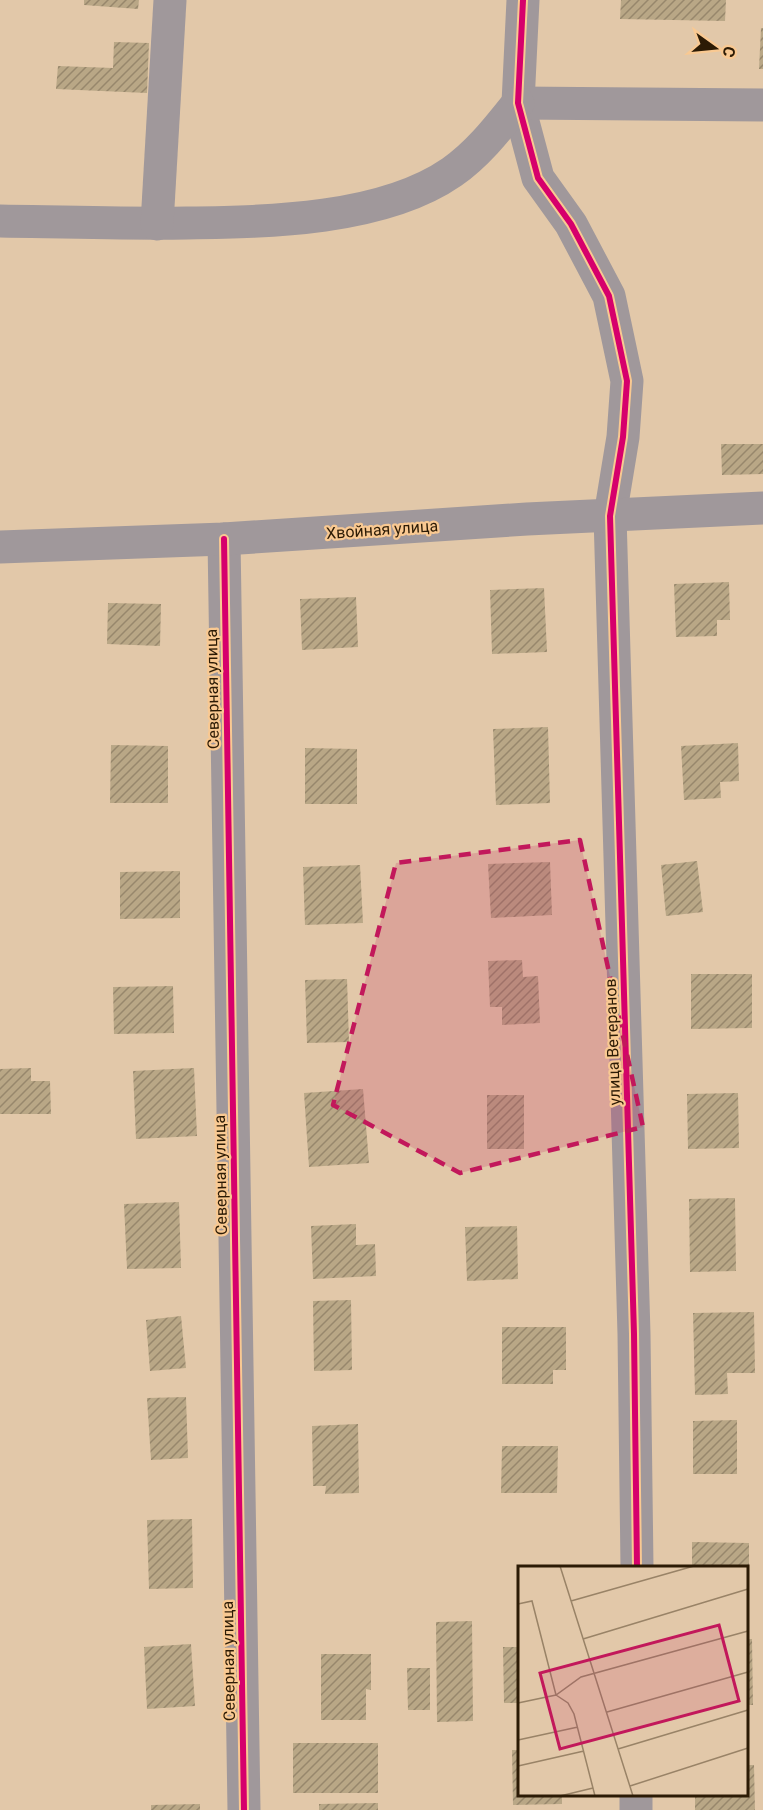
<svg xmlns="http://www.w3.org/2000/svg" width="763" height="1810" font-family="Roboto,sans-serif">
	<style>
		.building { fill: url(#building-hatch) }
		.lines { fill: none; stroke-linecap: round; stroke-linejoin: round }
		.minor { stroke: #a0989b; stroke-width: 33 }
		.cycleway-casing { stroke: #f9c992; stroke-width: 10 }
		.cycleway { stroke: #d6006c; stroke-width: 6 }
		.marked { fill: #c2185b; fill-opacity: 0.2; stroke: #c2185b; stroke-width: 4.5; stroke-dasharray: 12 8; stroke-linejoin: round }
		.labels { text-anchor: middle; stroke-width: 4.5; stroke-linejoin: round; paint-order: stroke }
		.street-label { font-size: 16px; fill: #2c1b05; stroke: #f9c992 }
		.inset-road { fill: none; stroke: #998367; stroke-width: 1.5 }
		.view { fill: #c2185b; fill-opacity: 0.15; stroke: #c2185b; stroke-width: 3 }
		.inset-edge { fill: none; stroke: #2c1b05; stroke-width: 3 }
	</style>
	<defs>
		<pattern id="building-hatch" width="6" height="6" patternUnits="userSpaceOnUse" patternTransform="scale(1.5)"><rect width="6" height="6" fill="#b9a786"/><path d="M-1 1l2-2M0 6l6-6M5 7l2-2" fill="none" stroke="#97876c"/></pattern>
	</defs>
	<rect width="100%" height="100%" fill="#e2c8a9"/>
	<!-- building -->
	<g class="building">
		<path d="M84,0H139L138,9L84,5Z"/>
		<path d="M621,0H726L725,21L620,19Z"/>
		<path d="M761,28H763V69H759Z"/>
		<path d="M114,42L149,43L147,93L56,89L58,66L113,68Z"/>
		<path d="M721,444H763V474L722,475Z"/>
		<path d="M729,582L730,620H717V636L676,637L674,584Z"/>
		<path d="M544,588L547,652L492,654L490,590Z"/>
		<path d="M356,597L358,647L302,650L300,599Z"/>
		<path d="M108,603L161,604L160,646L107,644Z"/>
		<path d="M548,727L550,803L496,805L493,729Z"/>
		<path d="M738,743L739,781L720,782L721,798L684,800L681,746Z"/>
		<path d="M111,745L168,746V803H110Z"/>
		<path d="M305,748L357,749V804H305Z"/>
		<path d="M697,861L703,912L666,916L661,865Z"/>
		<path d="M550,862L552,915L491,918L488,864Z"/>
		<path d="M360,865L363,923L305,925L303,867Z"/>
		<path d="M180,871V918L120,919V872Z"/>
		<path d="M522,960L523,977L538,976L540,1023L502,1025V1007H490L488,961Z"/>
		<path d="M691,974H752V1028L691,1029Z"/>
		<path d="M347,979L349,1042L307,1043L305,980Z"/>
		<path d="M173,986L174,1033L114,1034L113,987Z"/>
		<path d="M31,1068V1081H50L51,1114H0V1069Z"/>
		<path d="M194,1068L197,1136L136,1139L133,1071Z"/>
		<path d="M363,1089L369,1163L309,1167L304,1093Z"/>
		<path d="M738,1093L739,1148L688,1149L687,1094Z"/>
		<rect x="487" y="1095" width="37" height="54"/>
		<path d="M735,1198L736,1271L690,1272L689,1199Z"/>
		<path d="M179,1202L181,1268L127,1269L124,1204Z"/>
		<path d="M356,1224V1245L375,1244L376,1276L313,1279L311,1226Z"/>
		<path d="M517,1226L518,1279L467,1281L465,1227Z"/>
		<path d="M351,1300L352,1370L314,1371L313,1301Z"/>
		<path d="M754,1312L755,1373H727L728,1394L695,1395L693,1313Z"/>
		<path d="M181,1316L186,1368L150,1371L146,1320Z"/>
		<path d="M502,1327H566V1370H553V1384H502Z"/>
		<path d="M186,1397L188,1458L151,1460L147,1398Z"/>
		<path d="M737,1420V1474H693V1421Z"/>
		<path d="M358,1424L359,1493L325,1494L326,1486H313L312,1426Z"/>
		<path d="M502,1446H558L557,1493H501Z"/>
		<path d="M192,1519L193,1588L149,1589L147,1520Z"/>
		<path d="M692,1542L749,1543V1588H746V1567H692Z"/>
		<path d="M472,1621L473,1721L437,1722L436,1622Z"/>
		<path d="M746,1639H752L753,1705H746Z"/>
		<path d="M191,1644L195,1706L147,1709L144,1647Z"/>
		<path d="M503,1647H520V1703H504Z"/>
		<path d="M321,1654H371V1690L366,1689V1720H321Z"/>
		<path d="M407,1668H430V1710H408Z"/>
		<rect x="293" y="1743" width="85" height="50"/>
		<path d="M512,1750H520V1794H562V1804L513,1805Z"/>
		<path d="M746,1765H754L755,1810H695V1794H746Z"/>
		<path d="M378,1803V1810H319V1804Z"/>
		<path d="M200,1804V1810H151V1805Z"/>
	</g>
	<g class="lines">
		<!-- minor -->
		<g class="minor">
			<path d="M523,0L518,103L538,178L571,224L609,296L627,381L623,437L610,516L634,1334L637,1567"/>
			<path d="M518,103L763,105"/>
			<path d="M0,221C62,222 125,224 187,223C268,222 383,220 452,172C478,154 498,128 518,103"/>
			<path d="M157,224L170,0"/>
			<path d="M224,539L244,1810"/>
			<path d="M0,547L224,539L527,519L763,508"/>
			<path d="M636,1810V1794"/>
		</g>
		<!-- cycleway casing -->
		<g class="cycleway-casing">
			<g id="cycleway">
				<path d="M523,0L518,103L538,178L571,224L609,296L627,381L623,437L610,516L634,1334L637,1567"/>
				<path d="M224,539L244,1810"/>
			</g>
		</g>
		<!-- cycleway -->
		<use href="#cycleway" class="cycleway"/>
	</g>
	<!-- marked area -->
	<path class="marked" d="M580,840L643,1127L460,1173L333,1105L396,863Z"/>
	<g class="labels">
		<!-- street labels -->
		<g class="street-label">
			<text transform="translate(382 529) rotate(-4)" y="6">Хвойная улица</text>
			<text transform="translate(212 689) rotate(-91)" y="6">Северная улица</text>
			<text transform="translate(612 1042) rotate(-92)" y="6">улица Ветеранов</text>
			<text transform="translate(220 1175) rotate(-91)" y="6">Северная улица</text>
			<text transform="translate(228 1661) rotate(-91)" y="6">Северная улица</text>
		</g>
	</g>
	<!-- overview -->
	<g transform="translate(518 1566)">
		<rect width="230" height="230" fill="#e2c8a9"/>
		<path class="inset-road" d="M42,0L115,230M53,35L176,0M0,38L14,35L38,129M65,73L230,23M38,129L50,137L56,148L77,230M0,137L38,129L63,111L230,65M89,146L230,106M0,174L60,161M100,183L230,144M0,200L66,185M112,220L230,182M42,230L75,222"/>
		<path class="view" d="M201,59L221,135L42,183L22,107Z"/>
		<rect width="230" height="230" class="inset-edge"/>
	</g>
	<!-- north arrow -->
	<g transform="translate(715 48) rotate(105)" stroke="#f9c992" stroke-width="4.5" paint-order="stroke">
	<path d="M0-4.5L10 22L0 15L-10 22Z" fill="#2c1b05"/>
	<text y="-9" font-size="16" font-weight="bold" text-anchor="middle" fill="#2c1b05">С</text>
	</g>
</svg>
